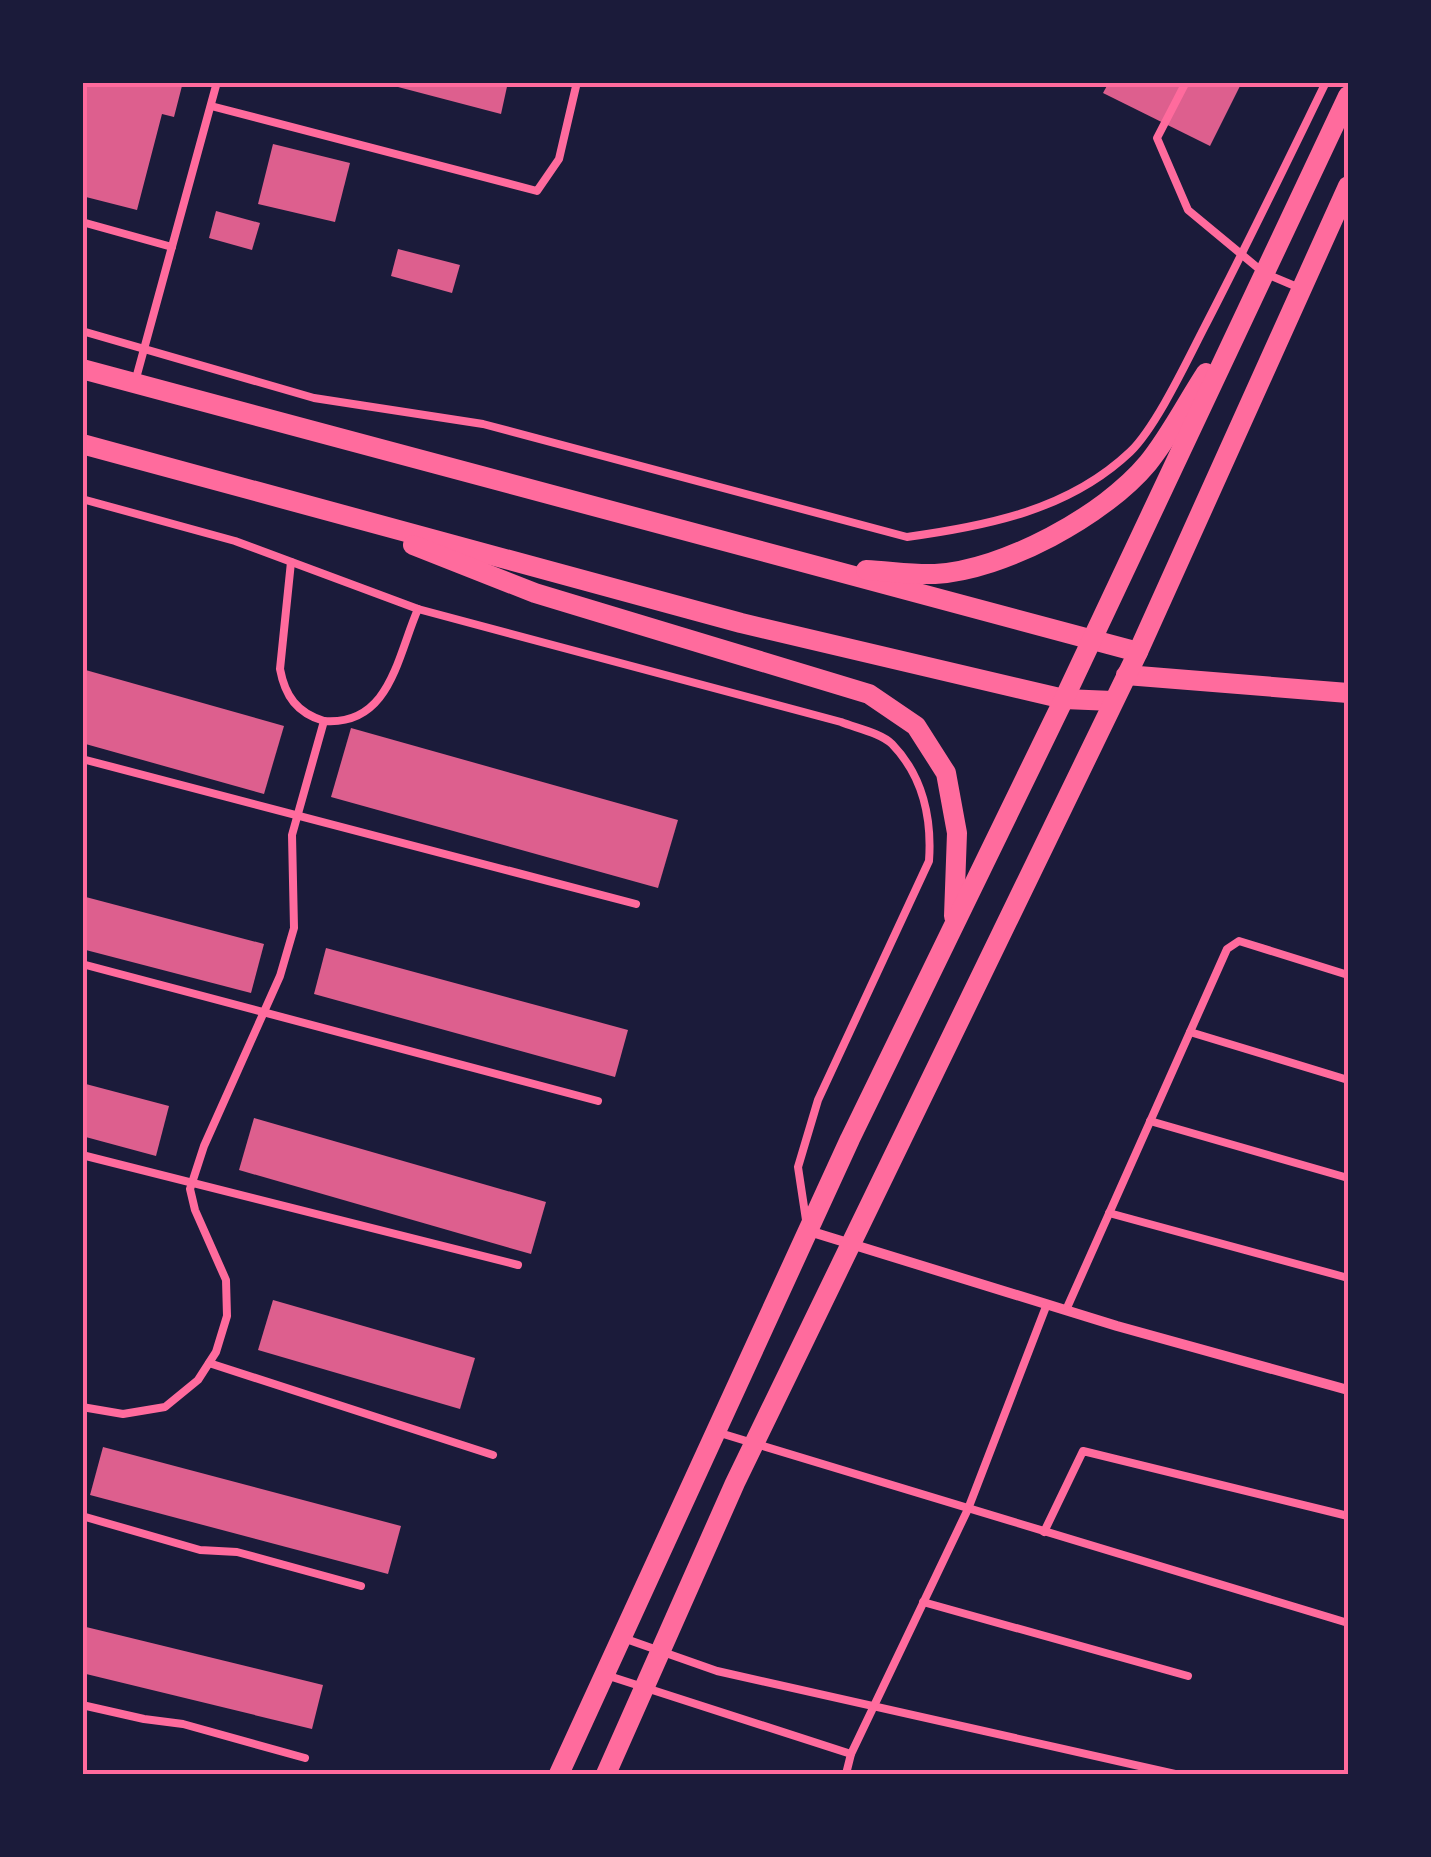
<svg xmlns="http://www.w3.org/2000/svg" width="1431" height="1857" font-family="'Work Sans',sans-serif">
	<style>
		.building { fill: #dd5f8e }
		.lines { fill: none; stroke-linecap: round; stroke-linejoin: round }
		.service { stroke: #ff6b9d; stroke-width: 8 }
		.minor { stroke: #ff6b9d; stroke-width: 10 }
		.secondary { stroke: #ff6b9d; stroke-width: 20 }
		.neatline { fill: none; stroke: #ff6b9d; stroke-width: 4 }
	</style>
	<rect width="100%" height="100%" fill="#1b1b3a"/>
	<!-- building -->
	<g class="building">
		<path d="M82,82H183L174,117L162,114L137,210L82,196Z"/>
		<path d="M379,82H508L501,114Z"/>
		<path d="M1109,82H1232L1240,86L1210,146L1103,93Z"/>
		<path d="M273,144L350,163L335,222L258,204Z"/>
		<path d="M216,211L260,223L252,250L209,238Z"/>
		<path d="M398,249L460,265L452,293L391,276Z"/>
		<path d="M82,669L284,726L264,794L82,743Z"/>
		<path d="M351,728L678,820L658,888L331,797Z"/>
		<path d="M82,896L264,944L251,993L82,949Z"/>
		<path d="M326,948L628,1030L615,1077L314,994Z"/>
		<path d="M82,1083L169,1106L156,1156L82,1136Z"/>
		<path d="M254,1118L546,1202L531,1254L239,1170Z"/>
		<path d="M273,1300L475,1358L460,1409L258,1350Z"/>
		<path d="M103,1447L401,1526L388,1574L90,1495Z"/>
		<path d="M82,1626L323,1685L312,1729L82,1673Z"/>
	</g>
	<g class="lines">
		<!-- service -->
		<g class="service">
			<path d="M1186,82L1157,138L1188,210L1264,273L1302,289"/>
			<path d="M211,106L537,191L559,159L577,82"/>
			<path d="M82,222L172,247"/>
			<path d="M82,331L314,398L483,424L907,537C987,526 1069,510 1130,452C1156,427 1187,361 1204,328C1246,247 1286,164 1326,82"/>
			<path d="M135,382L217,82"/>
			<path d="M82,499L235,541L418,609L841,722C856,728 881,733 892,744C923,776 932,819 929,861L818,1100L798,1167L806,1220"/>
			<path d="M291,562L280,669C285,696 297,713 324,721"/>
			<path d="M82,759L636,904"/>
			<path d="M82,964L598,1101"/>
			<path d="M1190,1032L1348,1080"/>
			<path d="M1150,1121L1348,1178"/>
			<path d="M82,1155L518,1265"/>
			<path d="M1109,1213L1348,1278"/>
			<path d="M1066,1310L1227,949L1239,941L1348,975"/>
			<path d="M209,1363L493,1455"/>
			<path d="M82,1407L123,1414L165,1407L198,1380L216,1352L227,1316L226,1280L195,1210L190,1189L204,1146L280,976L294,928L292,835L324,721C390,726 397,657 418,609"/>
			<path d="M720,1433L1348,1623"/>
			<path d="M82,1516L200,1550L237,1552L361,1586"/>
			<path d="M1044,1532L1083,1451L1348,1516"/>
			<path d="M923,1602L1188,1676"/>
			<path d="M626,1639L717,1671L1175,1774"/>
			<path d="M609,1676L851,1754"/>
			<path d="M82,1705L144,1719L183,1724L305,1758"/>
			<path d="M846,1774L851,1754L968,1509L1047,1304"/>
		</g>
		<!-- minor -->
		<path class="minor" d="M809,1231L1117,1326L1348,1390"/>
		<!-- secondary -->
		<g class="secondary">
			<path d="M82,369L1138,652"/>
			<path d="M82,444L741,623L1064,699L1113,701"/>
			<path d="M413,545L535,593L869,694L916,726L946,773L957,833L954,916"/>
			<path d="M866,570C889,571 912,575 935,574C1004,570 1104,516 1148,463C1170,436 1187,402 1206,373"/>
			<path d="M1126,675L1348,693"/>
			<path d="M559,1774L850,1139L1064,699L1348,96"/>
			<path d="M606,1774L735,1483L1138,652L1348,186"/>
		</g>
	</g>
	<!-- border -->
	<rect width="1431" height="1857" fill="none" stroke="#1b1b3a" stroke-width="170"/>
	<rect x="85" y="85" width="1261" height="1687" class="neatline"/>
</svg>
